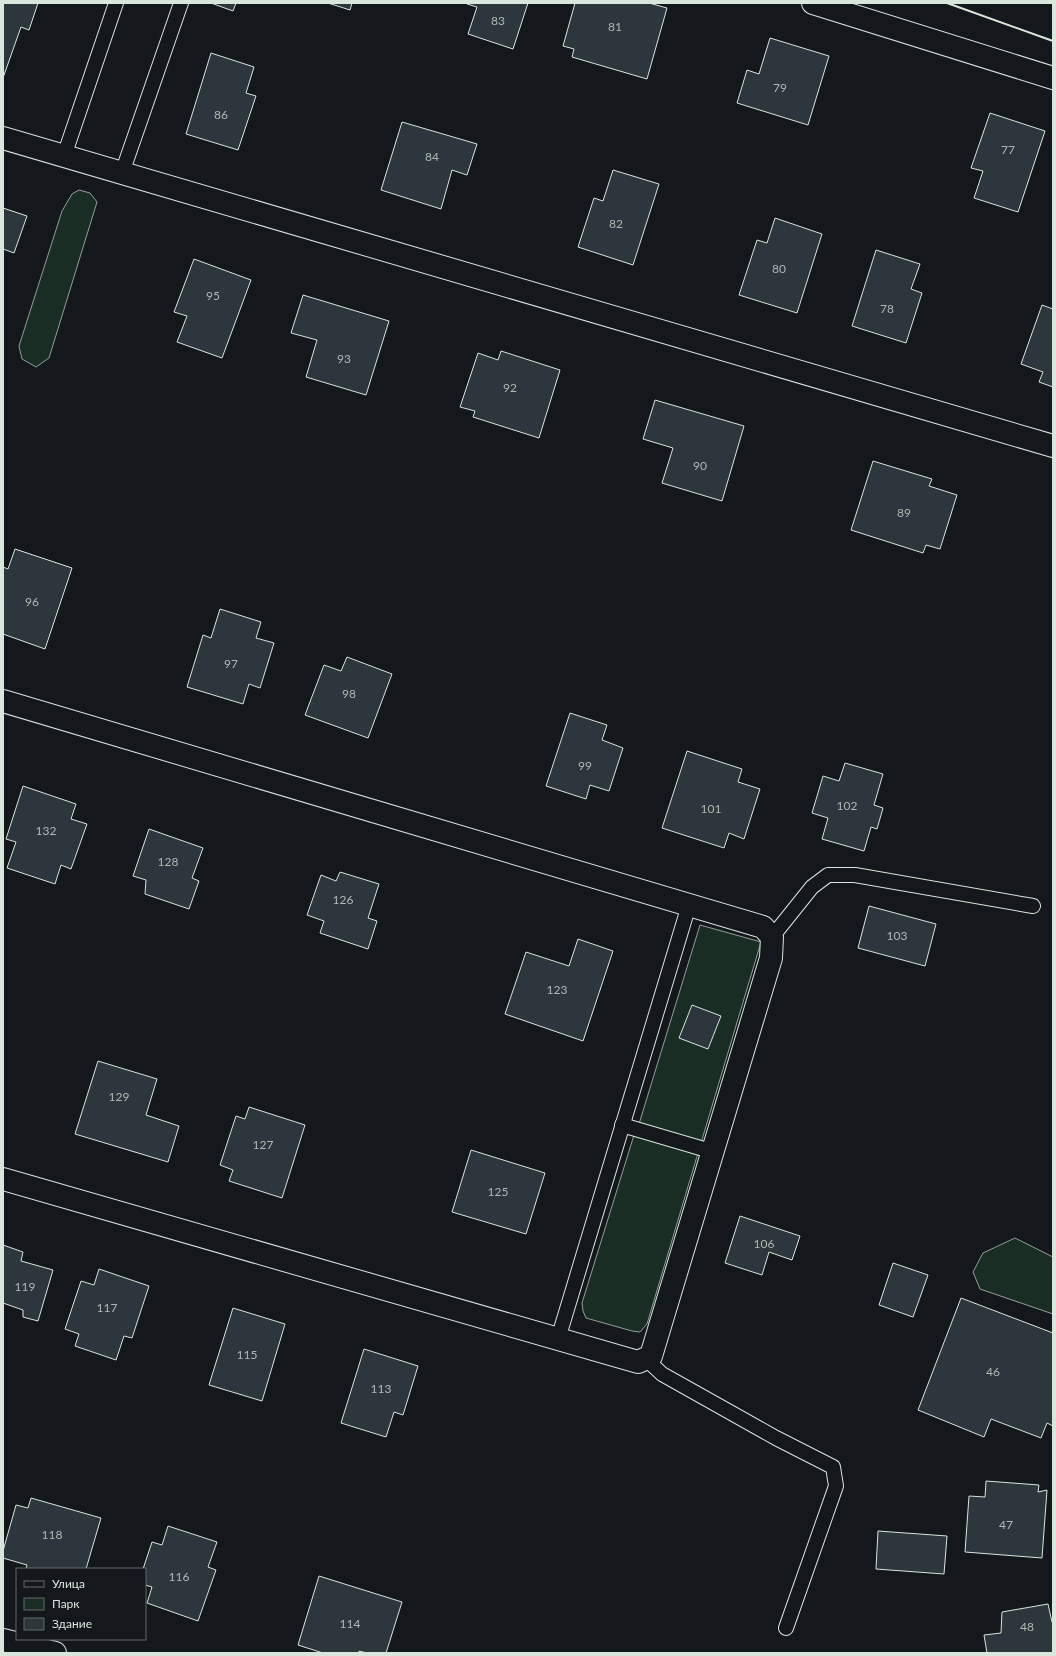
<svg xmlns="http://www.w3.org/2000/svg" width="1056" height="1656" font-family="Lato,sans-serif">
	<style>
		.green { fill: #1a2d24; stroke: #939e99 }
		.building { fill: #2c363c; stroke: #d8e6dc }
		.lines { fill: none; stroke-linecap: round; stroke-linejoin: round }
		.lane-casing { stroke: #d8e6dc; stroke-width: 16 }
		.street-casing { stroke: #d8e6dc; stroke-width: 24 }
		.lane { stroke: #14181c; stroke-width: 14 }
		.street { stroke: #14181c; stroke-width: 22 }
		.fence { stroke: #d8e6dc; stroke-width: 1; stroke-dasharray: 5 2; stroke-linecap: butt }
		.wall { stroke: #d8e6dc; stroke-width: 2 }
		.labels { text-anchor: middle; stroke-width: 3; stroke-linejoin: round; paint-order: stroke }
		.number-label { font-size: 12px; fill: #adbab4 }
	</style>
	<rect width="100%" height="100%" fill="#14181c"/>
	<!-- green -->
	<g class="green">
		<path d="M79,190L90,193L97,202L49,358L36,367L22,359L19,346L62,211L72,194Z"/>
		<path d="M700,925L761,942L701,1143L639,1124Z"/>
		<path d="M634,1135L698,1153L647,1324L640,1332L632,1331L586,1318L583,1311L582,1303Z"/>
		<path d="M1015,1238L1053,1257V1314L980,1289L973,1272L983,1253Z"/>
	</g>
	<!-- building -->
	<g class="building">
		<path d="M3,3H38L29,30L21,27L3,78Z"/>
		<path d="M211,3H236L233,11Z"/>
		<path d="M328,3H352L350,10Z"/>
		<path d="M467,3H528L513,49L468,34L477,7L467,4Z"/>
		<path d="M575,3H649L667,8L647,79L572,57L574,49L563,46Z"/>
		<path d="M770,38L829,56L808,125L737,103L747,70L759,74Z"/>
		<path d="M211,53L254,67L246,93L256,96L238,150L186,134Z"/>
		<path d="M990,113L1045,131L1018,212L974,198L983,171L971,168Z"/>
		<path d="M402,122L477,144L467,175L452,170L441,209L381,190Z"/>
		<path d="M613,170L659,184L633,265L578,247L594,198L603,201Z"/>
		<path d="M3,208L27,216L14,253L3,249Z"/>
		<path d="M775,218L822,234L797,313L739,295L757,240L767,243Z"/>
		<path d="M876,250L920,264L911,289L922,293L906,343L852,326Z"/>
		<path d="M194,259L251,280L222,358L177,342L187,316L174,312Z"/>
		<path d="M303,295L389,321L366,395L306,377L317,340L291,333Z"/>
		<path d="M1042,305L1053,309V387L1039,382L1043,372L1021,364Z"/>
		<path d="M501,351L560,370L539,438L473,417L475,411L460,407L478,353L498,360Z"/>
		<path d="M655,400L744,426L722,501L662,483L673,448L643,439Z"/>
		<path d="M873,461L932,479L929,486L957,495L940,549L926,545L923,553L851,530Z"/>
		<path d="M15,549L72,568L45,649L3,634V567L8,569Z"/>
		<path d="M220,609L261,622L256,638L274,643L260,688L249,684L243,704L187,687L203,635L211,638Z"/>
		<path d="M347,657L392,674L368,738L305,715L324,665L341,671Z"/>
		<path d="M570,713L607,725L602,740L623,748L609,791L590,785L586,799L546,786Z"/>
		<path d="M687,751L742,769L738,782L760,789L744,839L729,833L724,848L662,828Z"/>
		<path d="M845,763L883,774L874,805L883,808L877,829L871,827L864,851L822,839L828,818L812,813L823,776L839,781Z"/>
		<path d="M23,786L76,804L71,819L87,824L71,869L61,865L55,884L7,868L16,842L6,839Z"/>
		<path d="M149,829L203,848L192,878L199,881L189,909L145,894L146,880L133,876Z"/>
		<path d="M340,872L379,884L368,918L377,921L368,949L320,933L324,921L307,915L321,875L336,881Z"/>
		<path d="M869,906L936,924L925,966L858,948Z"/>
		<path d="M578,939L613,951L583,1041L505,1014L526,952L569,966Z"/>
		<path d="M692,1005L721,1016L708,1049L679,1038Z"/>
		<path d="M98,1061L157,1079L146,1115L179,1126L168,1162L75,1134Z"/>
		<path d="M249,1107L305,1125L282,1198L229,1181L233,1170L220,1165L236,1116L245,1119Z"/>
		<path d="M471,1150L545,1173L526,1234L452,1212Z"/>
		<path d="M740,1216L800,1236L792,1260L769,1252L762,1275L725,1263Z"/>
		<path d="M3,1245L23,1252L21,1261L53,1270L38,1321L23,1317V1310L3,1303Z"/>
		<path d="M893,1263L928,1275L913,1317L879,1305Z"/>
		<path d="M99,1269L149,1286L132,1338L124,1336L116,1360L75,1346L79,1334L65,1329L81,1281L94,1285Z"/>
		<path d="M961,1298L1053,1333V1426L1047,1423L1041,1438L991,1419L984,1437L918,1410Z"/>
		<path d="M233,1308L285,1324L262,1401L209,1385Z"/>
		<path d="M364,1349L418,1366L403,1415L394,1412L386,1437L341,1423Z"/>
		<path d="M986,1481L1039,1485L1038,1492L1047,1490L1042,1558L965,1552L969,1496L985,1497Z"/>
		<path d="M31,1498L101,1518L86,1569H26L27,1565L3,1558V1551L16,1505L28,1508Z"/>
		<path d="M168,1526L217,1542L208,1567L216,1570L198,1621L147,1603L152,1587L145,1585V1569H143L152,1542L162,1545Z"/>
		<path d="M878,1531L947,1536L944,1574L876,1569Z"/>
		<path d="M319,1576L402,1602L386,1653H367L359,1651V1653H323L298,1645Z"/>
		<path d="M1048,1604L1052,1622L1053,1621V1653H987L984,1635L1001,1633L1002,1612Z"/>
	</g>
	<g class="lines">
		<!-- lane casing -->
		<g class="lane-casing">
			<g id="lane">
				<path d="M64,156L116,3"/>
				<path d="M122,173L181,3"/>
				<path d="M772,937L812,887L828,875H855L1033,906"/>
				<path d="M622,1125L714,1152"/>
				<path d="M558,1339L689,905"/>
				<path d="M646,1359L662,1374L776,1438L833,1467L836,1486L786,1628"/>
			</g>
		</g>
		<!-- street casing -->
		<g class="street-casing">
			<g id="street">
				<path d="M813,3L1053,78"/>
				<path d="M3,138L1053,446"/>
				<path d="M3,701L763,927L772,937L771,958L651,1356L638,1362L3,1179"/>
				<path d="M3,1640L55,1653"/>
			</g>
		</g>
		<!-- lane -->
		<use href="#lane" class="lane"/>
		<!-- street -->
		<use href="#street" class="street"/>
		<!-- fence -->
		<path class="fence" d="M947,3L1053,41"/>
		<!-- wall -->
		<path class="wall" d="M947,3L1053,41"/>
	</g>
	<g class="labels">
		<!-- number labels -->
		<g class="number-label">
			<text x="498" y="25">83</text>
			<text x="615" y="31">81</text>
			<text x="780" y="92">79</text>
			<text x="221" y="119">86</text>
			<text x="1008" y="154">77</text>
			<text x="432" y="161">84</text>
			<text x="616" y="228">82</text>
			<text x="779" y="273">80</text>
			<text x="213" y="300">95</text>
			<text x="887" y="313">78</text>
			<text x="344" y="363">93</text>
			<text x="510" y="392">92</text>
			<text x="700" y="470">90</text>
			<text x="904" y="517">89</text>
			<text x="32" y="606">96</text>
			<text x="231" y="668">97</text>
			<text x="349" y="698">98</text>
			<text x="585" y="770">99</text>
			<text x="847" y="810">102</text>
			<text x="711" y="813">101</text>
			<text x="46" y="835">132</text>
			<text x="168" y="866">128</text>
			<text x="343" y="904">126</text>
			<text x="897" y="940">103</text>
			<text x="557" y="994">123</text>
			<text x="119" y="1101">129</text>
			<text x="263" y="1149">127</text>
			<text x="498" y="1196">125</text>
			<text x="764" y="1248">106</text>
			<text x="25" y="1291">119</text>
			<text x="107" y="1312">117</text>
			<text x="247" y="1359">115</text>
			<text x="993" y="1376">46</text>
			<text x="381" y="1393">113</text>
			<text x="1006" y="1529">47</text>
			<text x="52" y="1539">118</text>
			<text x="179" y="1581">116</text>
			<text x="350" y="1628">114</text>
			<text x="1027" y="1631">48</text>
		</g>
	</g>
	<!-- border -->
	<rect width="1056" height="1656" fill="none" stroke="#d8e6dc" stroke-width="8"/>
	<!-- legend -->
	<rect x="16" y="1568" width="130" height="72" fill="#14181c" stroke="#626a69"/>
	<rect x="24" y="1581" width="20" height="6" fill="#14181c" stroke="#626a69"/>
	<text x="52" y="1588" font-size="12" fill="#d8e6dc">Улица</text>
	<rect x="24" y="1598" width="20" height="12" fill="#1a2d24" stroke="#626a69"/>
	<text x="52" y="1608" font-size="12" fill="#d8e6dc">Парк</text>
	<rect x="24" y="1618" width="20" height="12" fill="#2c363c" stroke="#626a69"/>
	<text x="52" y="1628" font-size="12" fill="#d8e6dc">Здание</text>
</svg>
